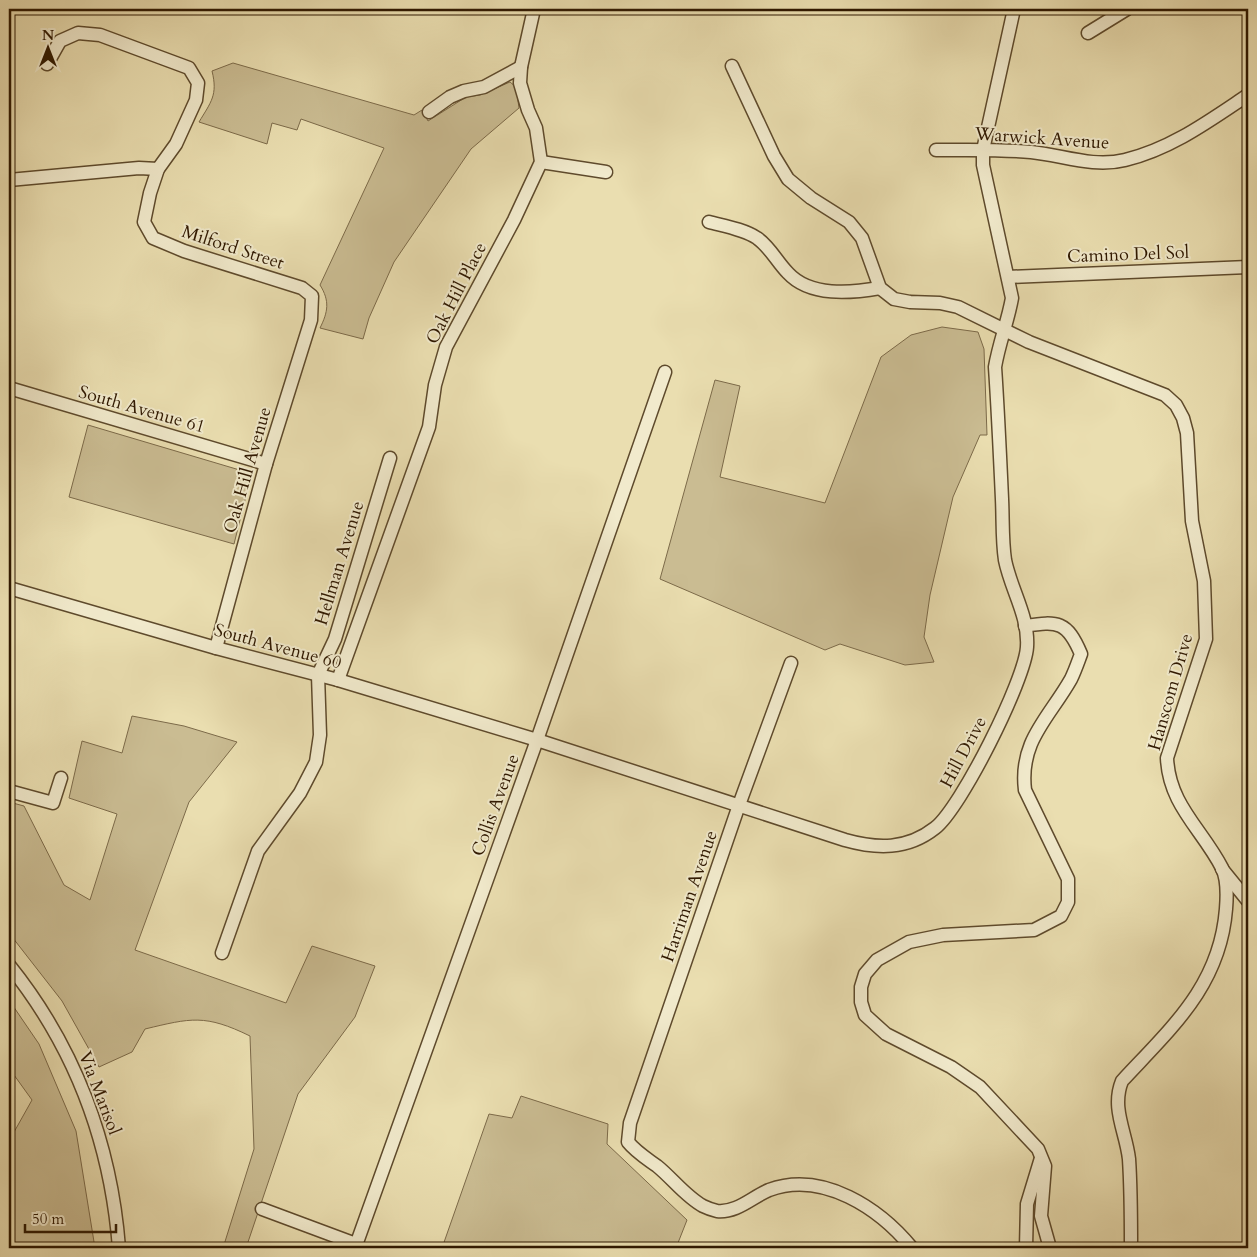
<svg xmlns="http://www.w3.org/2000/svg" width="1257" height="1257" font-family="Cardo,serif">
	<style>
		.green { fill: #cabc92; stroke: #7c6a49 }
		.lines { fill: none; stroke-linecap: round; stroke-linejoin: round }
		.minor-casing { stroke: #5e4a2c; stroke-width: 15 }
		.minor { stroke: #f1eacc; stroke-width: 12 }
		.labels { text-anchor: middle; stroke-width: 4; stroke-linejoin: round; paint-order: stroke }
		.street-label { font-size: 18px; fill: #2f1800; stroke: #f1eacc }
	</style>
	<rect width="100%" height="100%" fill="#eadeb0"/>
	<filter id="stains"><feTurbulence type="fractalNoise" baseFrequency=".004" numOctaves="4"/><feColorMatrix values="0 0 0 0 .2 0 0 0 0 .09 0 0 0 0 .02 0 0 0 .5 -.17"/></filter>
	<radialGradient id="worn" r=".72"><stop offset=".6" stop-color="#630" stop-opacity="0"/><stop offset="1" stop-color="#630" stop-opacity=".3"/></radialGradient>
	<!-- green -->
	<g class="green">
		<path d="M233,63L414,115L422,110L428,121L466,97L480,95L510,82L516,87L519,108L471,149L394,262L369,318L363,339L320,328C328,312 330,301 320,285L384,148L301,119L297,130L272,123L267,144L199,122C211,102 218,95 212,71Z"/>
		<path d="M942,327L978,332L984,349L987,435H980L953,497L930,595L924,637L934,662L905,665L840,644L825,650L660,579L715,380L740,386L720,477L825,503L881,357L911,335Z"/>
		<path d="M88,425L243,471L247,475L249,484L234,544L69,497Z"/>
		<path d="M132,716L184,726L237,742L189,802L135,950L286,1003L312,946L375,966L355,1017L298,1094L246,1248H223L254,1149L250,1036C205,1014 191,1018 145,1029L132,1052L99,1067L62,1001L9,933V802L24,806L64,885L90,900L117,814L69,798L82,741L122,753Z"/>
		<path d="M9,1000L39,1044L76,1131L95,1248H9V1141L32,1100L9,1068Z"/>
		<path d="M521,1096L608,1124L607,1144L687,1220L676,1248H442L489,1114L512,1118Z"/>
	</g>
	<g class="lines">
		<!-- minor casing -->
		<g class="minor-casing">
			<g id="minor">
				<path d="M1088,33L1127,9"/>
				<path d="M47,64L60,41L78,33L100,35L189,68L198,83L196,100L176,144L158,169L150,193L144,222L153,238L184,251L302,288L312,296L311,320L266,464L216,648"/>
				<path d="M732,66L774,156L788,179L811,198L849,222L862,238L880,288L894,299L910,302L940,303L958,307L1029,342L1165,395L1176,405L1183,418L1187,433L1192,521L1204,581L1206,639L1167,758C1169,805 1202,829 1222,868C1228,880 1227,897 1226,909C1220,986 1171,1028 1122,1081C1111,1108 1126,1132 1129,1159C1131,1189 1131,1219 1131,1248"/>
				<path d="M429,112L450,97L464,91L484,87L521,67"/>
				<path d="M936,150C967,150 1000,149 1031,152C1062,155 1093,168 1125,160C1171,149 1209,121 1248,95"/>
				<path d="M541,162L606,172"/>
				<path d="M9,180L139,168L158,169"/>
				<path d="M709,222C724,226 743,229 757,238C770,247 777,262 788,273C810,297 851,293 880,288"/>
				<path d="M1008,277L1248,267"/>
				<path d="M9,388L266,464"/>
				<path d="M9,588L216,648L338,680L537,740L845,840C877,849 907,850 935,828C961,808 1025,680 1027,647C1029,616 1011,590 1005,560C1002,540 1003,519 1002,499C1000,455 998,411 995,367C999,343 1008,321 1012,298L983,165V150L1014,9"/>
				<path d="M1025,626C1058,621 1067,621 1081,654C1078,662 1075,671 1071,679C1049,718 1019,741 1025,790L1068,879V902L1061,916L1034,930L943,935L909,942L877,960L865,974L861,987V1002L865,1015L886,1034L951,1067L980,1087L1038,1149L1045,1166L1041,1216L1050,1248"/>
				<path d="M791,663L739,805L630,1123L628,1142C636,1152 646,1158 657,1166C672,1178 686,1197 703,1206C707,1208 713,1210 717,1211C737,1213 752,1197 769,1190C823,1170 880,1209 912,1248"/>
				<path d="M338,680L429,427L435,385L446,347L514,220L541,162L536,128L528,110L520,83L521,67L534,9"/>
				<path d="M9,791L53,803L61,778"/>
				<path d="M1222,869L1248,901"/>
				<path d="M222,953L258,851L300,793L316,762L320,735L318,675L335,639L390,458"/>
				<path d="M9,965C75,1047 111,1144 119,1248"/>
				<path d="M262,1209L356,1244"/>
				<path d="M355,1248L537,740L665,372"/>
				<path d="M1026,1248L1027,1204L1041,1158"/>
			</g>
		</g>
		<!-- minor -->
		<use href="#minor" class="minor"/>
	</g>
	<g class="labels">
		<!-- street labels -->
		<g class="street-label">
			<text transform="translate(1042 138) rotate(4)" y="6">Warwick Avenue</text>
			<text transform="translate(233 247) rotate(18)" y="6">Milford Street</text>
			<text transform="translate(1128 254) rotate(-2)" y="6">Camino Del Sol</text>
			<text transform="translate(456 293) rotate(-63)" y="6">Oak Hill Place</text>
			<text transform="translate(142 409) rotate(16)" y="6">South Avenue 61</text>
			<text transform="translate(247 470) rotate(-74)" y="6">Oak Hill Avenue</text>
			<text transform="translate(339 563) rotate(-73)" y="6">Hellman Avenue</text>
			<text transform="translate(278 646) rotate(15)" y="6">South Avenue 60</text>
			<text transform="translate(1170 692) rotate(-74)" y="6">Hanscom Drive</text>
			<text transform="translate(963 752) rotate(-62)" y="6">Hill Drive</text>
			<text transform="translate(495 805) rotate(-70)" y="6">Collis Avenue</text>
			<text transform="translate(689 896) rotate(-71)" y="6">Harriman Avenue</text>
			<text transform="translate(100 1093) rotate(69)" y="6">Via Marisol</text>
		</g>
	</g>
	<!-- margin -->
	<rect width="1257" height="1257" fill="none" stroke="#eadeb0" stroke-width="30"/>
	<rect x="10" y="10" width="1237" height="1237" fill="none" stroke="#2f1800" stroke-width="2.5"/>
	<rect x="15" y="15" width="1227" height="1227" fill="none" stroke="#2f1800"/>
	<!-- north arrow -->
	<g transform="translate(48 48)" stroke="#f1eacc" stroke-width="4" paint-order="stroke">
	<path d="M0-4L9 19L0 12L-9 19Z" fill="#2f1800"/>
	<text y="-8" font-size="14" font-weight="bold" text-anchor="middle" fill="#2f1800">N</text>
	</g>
	<!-- scale -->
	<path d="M25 1224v8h91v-8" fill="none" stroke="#2f1800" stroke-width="2.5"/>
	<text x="32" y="1224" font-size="15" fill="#2f1800" stroke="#f1eacc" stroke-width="4" paint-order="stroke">50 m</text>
	<rect width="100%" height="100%" filter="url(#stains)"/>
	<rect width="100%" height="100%" fill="url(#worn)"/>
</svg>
